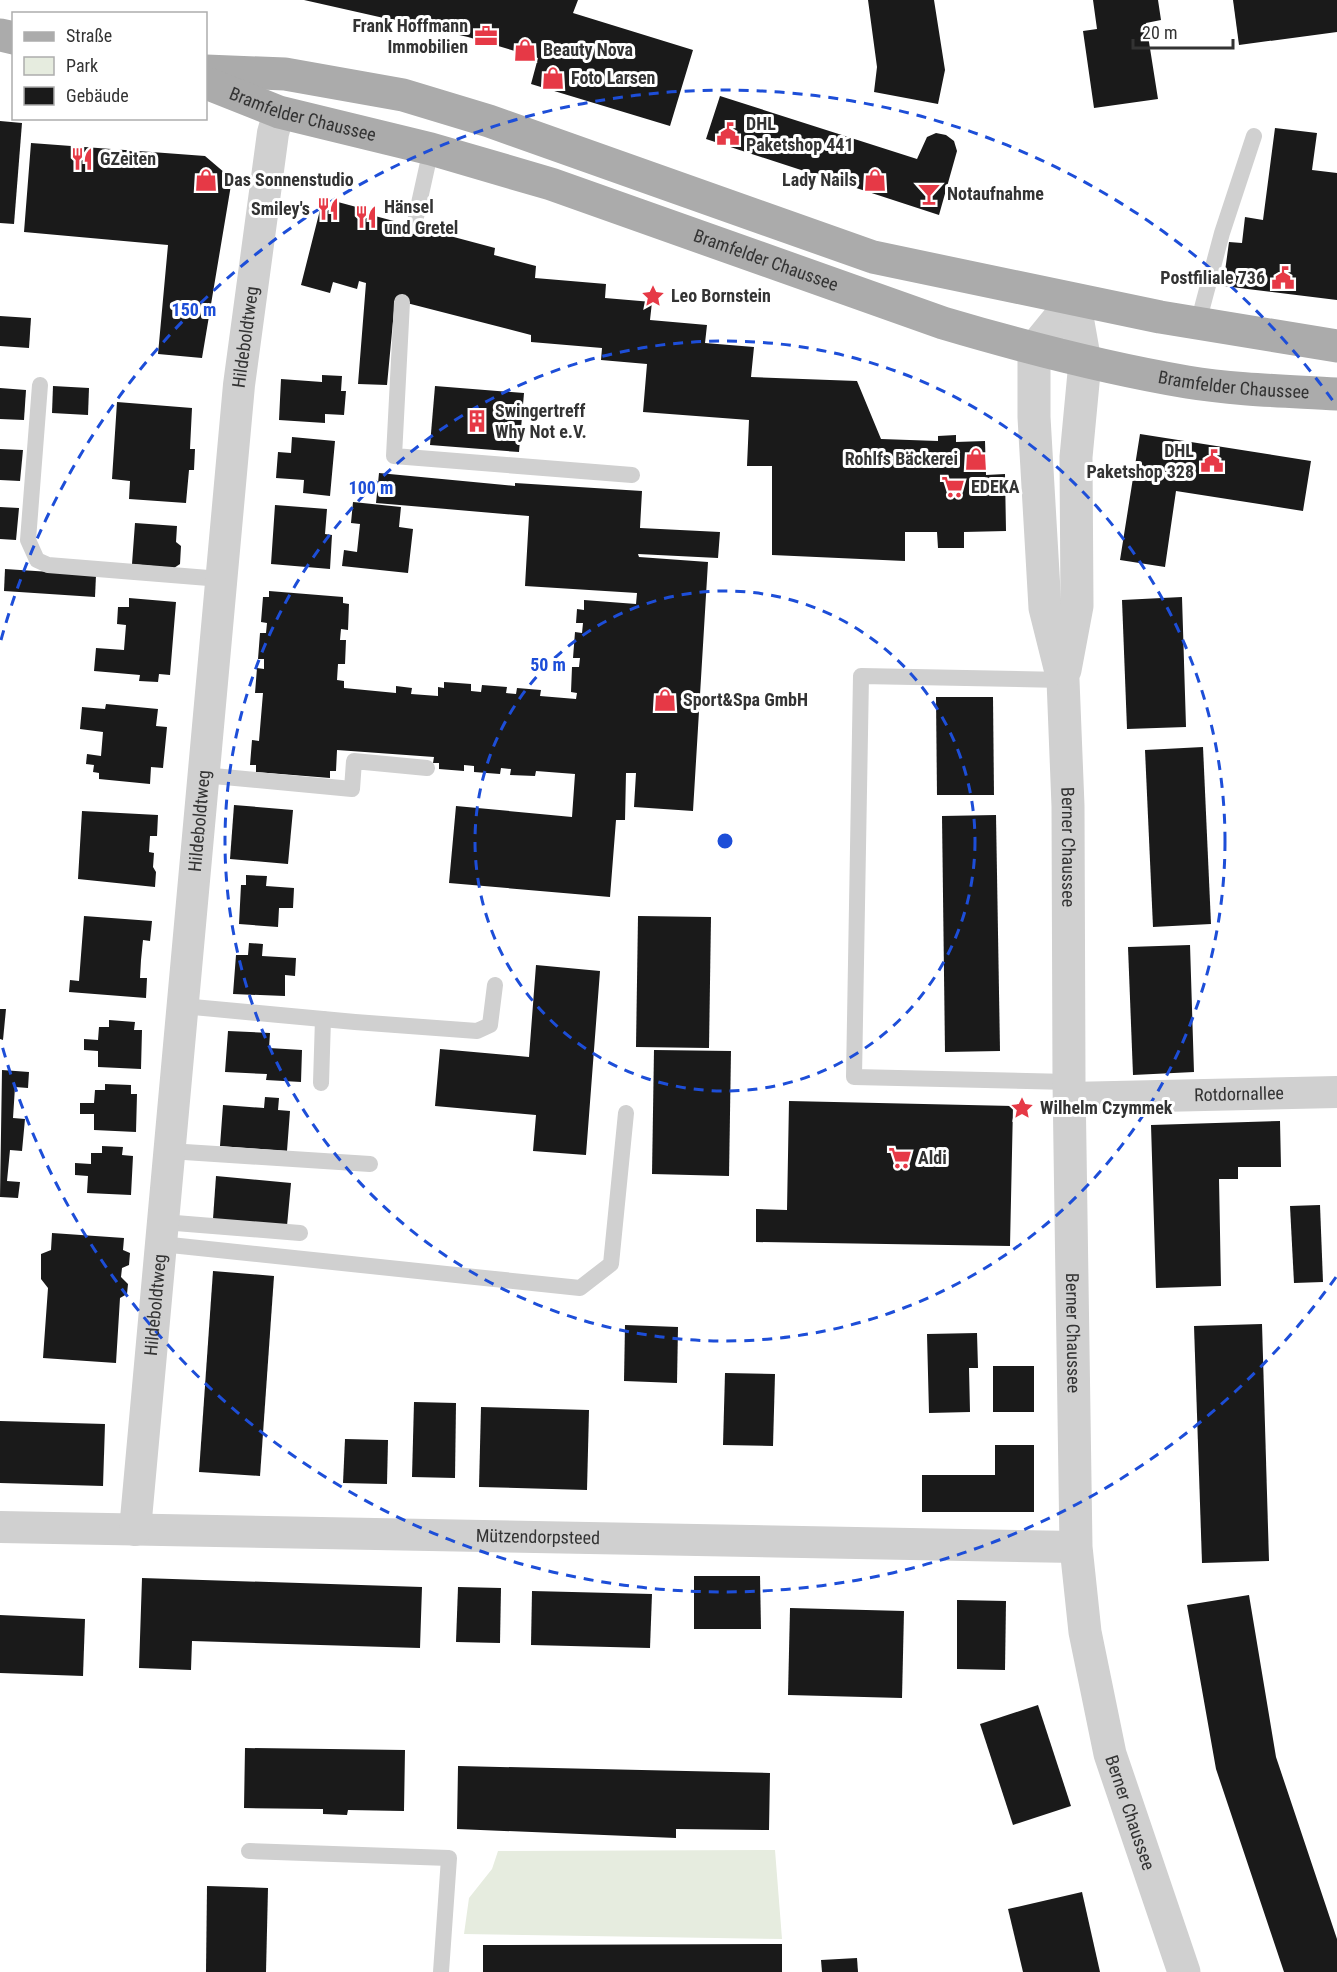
<svg xmlns="http://www.w3.org/2000/svg" width="1337" height="1972" font-family="'Roboto Condensed',sans-serif">
	<style>
		.green { fill: #e6ecdf }
		.building { fill: #1a1a1a }
		.lines { fill: none; stroke-linecap: round; stroke-linejoin: round }
		.service { stroke: #d0d0d0; stroke-width: 16 }
		.minor { stroke: #d0d0d0; stroke-width: 32 }
		.tertiary { stroke: #d0d0d0; stroke-width: 33 }
		.primary { stroke: #ababab; stroke-width: 33 }
		.ring { fill: none; stroke: #1d4ed8; stroke-width: 3; stroke-dasharray: 10 8 }
		.labels { text-anchor: middle; stroke-width: 6; stroke-linejoin: round; paint-order: stroke }
		.poi-label { font-size: 18px; font-weight: bold; fill: #333; stroke: #fff; text-anchor: start }
		.street-label { font-size: 18px; fill: #333; stroke: #fff }
		.centre { fill: #1d4ed8; stroke: #fff; stroke-width: 3 }
		.ring-label { font-size: 18px; text-anchor: middle; font-weight: bold; fill: #1d4ed8; stroke: #fff; stroke-width: 6; stroke-linejoin: round; paint-order: stroke }
	</style>
	<rect width="100%" height="100%" fill="#fff"/>
	<!-- green -->
	<path class="green" d="M775,1850L782,1939L464,1934L469,1898L492,1869L498,1851Z"/>
	<!-- building -->
	<g class="building">
		<path d="M304,0H578L573,13L693,50L670,126L531,84L538,58L468,37Z"/>
		<path d="M868,0H934L945,70L938,104L874,92L877,67Z"/>
		<path d="M1093,0H1158L1161,20L1146,23L1158,99L1094,108L1083,31L1097,29Z"/>
		<path d="M1233,0H1337V32L1239,45Z"/>
		<path d="M720,96L917,159L927,137L936,133L946,135L954,141L957,151L939,215L706,139Z"/>
		<path d="M0,121L22,123L14,224L0,223Z"/>
		<path d="M1275,128L1317,133L1312,170L1337,173V300L1223,286L1229,242L1242,243L1245,217L1263,220Z"/>
		<path d="M31,143L205,156L232,179L202,358L158,354L168,245L24,232Z"/>
		<path d="M323,198L375,212V216L495,248L494,255L536,266L535,278L606,284L605,298L652,302L650,320L707,325L705,343L754,347L751,377L857,381L881,439L938,441V436L956,435V442L985,441L986,475L1005,474L1006,531L964,532V548H938L937,532H905V561L772,555V466H747L749,420L643,412L647,364L601,360L602,348L531,342V335L395,300L387,385L358,384L366,283L359,281L357,289L333,282L330,293L301,285Z"/>
		<path d="M0,316L31,318L29,348L0,346Z"/>
		<path d="M322,375L342,376L341,391H346L344,415L325,414V423L279,420L281,379L322,382Z"/>
		<path d="M53,386L89,388L88,415L52,413Z"/>
		<path d="M435,386L524,393L519,452L430,445Z"/>
		<path d="M0,388L26,390L24,420L0,419Z"/>
		<path d="M117,402L192,408L190,449H195L194,470H189L186,503L129,499L130,481L112,479Z"/>
		<path d="M1140,434L1311,461L1303,511L1176,491L1165,567L1120,560Z"/>
		<path d="M292,437L335,441L330,496L303,493L304,480L276,478L278,452L291,453Z"/>
		<path d="M0,449L23,450L20,481L0,480Z"/>
		<path d="M379,473L515,486V483L642,491L640,528L720,532L718,558L638,554L639,557L708,562L693,811L634,807L636,773H626L625,820H616L610,897L449,883L456,806L572,817L575,774L536,771L535,776L510,775L511,769L501,768L500,774L474,772V766L464,765V771L439,769V763H433L434,757L337,750L336,771H330V778L256,772V765H250L252,740L259,741L263,693H255L257,668L264,669V659H258L260,633H266L267,623L261,622L263,597H269V591L343,597V603L349,604L348,630L341,629L340,640H346L345,664H338L337,680L344,681V688L396,693V686L412,688L411,694L438,696V687L444,688V682L471,684V691L481,692L482,685L507,687L506,693L516,694L517,688L541,690L540,696L576,699L577,693L571,692L572,667H579L580,658H573L575,632L582,633L583,623H576L577,609L584,610V600L636,604L637,593L525,586L529,516L376,503Z"/>
		<path d="M353,502L401,507L399,527L413,529L408,573L342,566L344,550L357,552L360,524L351,523Z"/>
		<path d="M275,505L327,509L325,534L332,535L330,569L271,564Z"/>
		<path d="M0,507L19,508L16,540L0,539Z"/>
		<path d="M135,523L177,526L176,542L181,546L180,564L174,568L132,564Z"/>
		<path d="M5,569L96,575L95,597L4,591Z"/>
		<path d="M1182,597L1186,727L1127,729L1122,600Z"/>
		<path d="M129,598L176,602L170,675L159,674L158,682L139,681L140,675L94,671L96,648L124,650L126,625L117,624L118,607H129Z"/>
		<path d="M936,697H993L994,795H937Z"/>
		<path d="M106,704L158,709L156,726L167,727L163,768L151,767L150,784L99,779V773L93,772L94,765L86,764L87,754L101,756L103,732L80,729L82,707L105,709Z"/>
		<path d="M1203,747L1211,924L1153,927L1145,750Z"/>
		<path d="M234,805L293,810L288,864L230,859Z"/>
		<path d="M82,811L158,815L157,836H150L149,852L154,853L153,867L156,872L155,887L78,879Z"/>
		<path d="M996,815L1000,1051L945,1052L942,816Z"/>
		<path d="M246,875L267,876L266,886L294,888L293,908H279L278,927L239,924L241,885H246Z"/>
		<path d="M84,916L152,921L150,941L143,940L141,960L140,978H147L146,998L69,992L70,980L79,981Z"/>
		<path d="M638,916L711,917L709,1048L636,1047Z"/>
		<path d="M249,943L263,944L262,956L296,958L295,976L285,975V996L233,994L236,955H248Z"/>
		<path d="M1190,945L1194,1072L1133,1075L1128,947Z"/>
		<path d="M536,965L600,971L586,1155L533,1151L536,1115L435,1106L440,1049L529,1057Z"/>
		<path d="M0,1009H6L3,1040L0,1039Z"/>
		<path d="M109,1020L135,1022L134,1030H142L141,1069L98,1067V1051L84,1050V1039L98,1040L99,1027H109Z"/>
		<path d="M228,1031L270,1033L269,1048L302,1050L301,1082L266,1080L267,1074L225,1072Z"/>
		<path d="M654,1050L731,1051L729,1176L652,1174Z"/>
		<path d="M2,1070L29,1072L28,1088L15,1087L13,1118L25,1119L22,1151L10,1150L7,1181L20,1182L18,1198L0,1197Z"/>
		<path d="M105,1084L131,1085V1094H137L136,1132L94,1130V1114H80V1103H94L95,1090H105Z"/>
		<path d="M265,1097L279,1098L278,1110L290,1111L287,1151L220,1146L223,1105L264,1108Z"/>
		<path d="M789,1101L1013,1106L1010,1246L756,1242V1209L787,1210Z"/>
		<path d="M1280,1121L1281,1167H1238V1179H1219L1221,1286L1156,1288L1151,1125Z"/>
		<path d="M102,1146L123,1147L122,1155L133,1156L131,1195L87,1193L88,1176L75,1175V1163L91,1164V1153H102Z"/>
		<path d="M216,1176L291,1183L287,1226L213,1219Z"/>
		<path d="M1320,1205L1323,1282L1294,1283L1290,1206Z"/>
		<path d="M52,1233L124,1238L123,1250L130,1253L129,1265L122,1268L121,1277L128,1284L127,1294L120,1298L116,1363L43,1358L48,1288L41,1279V1254L51,1250Z"/>
		<path d="M213,1271L274,1276L260,1476L199,1472Z"/>
		<path d="M1262,1324L1269,1561L1202,1563L1194,1326Z"/>
		<path d="M625,1325L678,1327L677,1383L624,1381Z"/>
		<path d="M977,1333L978,1368H969L970,1412L929,1413L927,1334Z"/>
		<rect x="993" y="1366" width="41" height="46"/>
		<path d="M725,1373L775,1374L773,1446L723,1445Z"/>
		<path d="M414,1402L456,1403L455,1478L412,1477Z"/>
		<path d="M481,1407L589,1410L587,1490L479,1487Z"/>
		<path d="M0,1421L105,1424L103,1486L0,1483Z"/>
		<path d="M345,1439L388,1440L387,1484L343,1483Z"/>
		<path d="M995,1445H1034V1512H922V1475H995Z"/>
		<path d="M694,1576H760L761,1629H694Z"/>
		<path d="M142,1578L422,1587L420,1648L192,1641L191,1670L139,1668Z"/>
		<path d="M458,1587L501,1588L500,1643L456,1642Z"/>
		<path d="M532,1591L652,1594L650,1648L531,1645Z"/>
		<path d="M1249,1595L1276,1757L1337,1939V1972H1284L1216,1769L1187,1605Z"/>
		<path d="M957,1600L1006,1601L1005,1670L957,1669Z"/>
		<path d="M790,1608L904,1611L902,1698L788,1695Z"/>
		<path d="M0,1615L85,1619L83,1676L0,1673Z"/>
		<path d="M1038,1705L1071,1806L1013,1825L980,1724Z"/>
		<path d="M245,1748L405,1750L404,1811L348,1810L347,1815L323,1814V1809L244,1808Z"/>
		<path d="M458,1766L770,1773L769,1830L676,1829V1838L457,1829Z"/>
		<path d="M207,1886L268,1888L266,1972H206Z"/>
		<path d="M1082,1892L1100,1972H1023L1008,1909Z"/>
		<path d="M782,1944V1972H483V1945Z"/>
		<path d="M857,1958L858,1972H822L821,1960Z"/>
	</g>
	<g class="lines">
		<!-- service -->
		<g class="service">
			<path d="M414,226L431,149"/>
			<path d="M402,302L394,456L632,475"/>
			<path d="M1198,323L1222,233L1254,136"/>
			<path d="M40,385L28,540L37,560L48,565L221,579"/>
			<path d="M1063,680L861,676L854,1077L1069,1082"/>
			<path d="M203,775L352,789L354,761L427,768"/>
			<path d="M182,1006L355,1022L477,1031L490,1025L495,985"/>
			<path d="M321,1083L323,1019"/>
			<path d="M169,1151L370,1164"/>
			<path d="M163,1222L300,1233"/>
			<path d="M161,1244L580,1288L611,1264L626,1113"/>
			<path d="M249,1851L449,1858L441,1972"/>
		</g>
		<!-- minor -->
		<g class="minor">
			<path id="s1" d="M1069,1098L1337,1092"/>
			<path id="s2" d="M0,1527L1076,1547"/>
			<path id="s3" d="M135,1530L239,385L273,133L279,112"/>
		</g>
		<!-- tertiary -->
		<g class="tertiary">
			<path id="s4" d="M1074,300L1034,349V417L1045,608L1063,680L1068,806L1069,1082L1076,1547L1085,1632L1110,1754L1184,1972"/>
			<path d="M1065,670L1077,606L1076,457L1085,362L1074,300"/>
		</g>
		<!-- primary -->
		<g class="primary">
			<path d="M0,35L14,38"/>
			<path d="M206,71L285,74L403,95L489,121L873,257L1160,317L1337,346"/>
			<path id="s5" d="M206,83L279,112L431,149L551,184L943,323C1024,347 1104,368 1187,382C1236,390 1287,391 1337,394"/>
		</g>
	</g>
	<!-- distance rings -->
	<g class="ring">
		<circle cx="725" cy="841" r="250"/>
		<circle cx="725" cy="841" r="500"/>
		<path d="M1336 1277A751 751 0 0 1 1 1042M1 640A751 751 0 0 1 1336 405"/>
	</g>
	<!-- icons -->
	<defs>
		<g id="office-bare" transform="scale(1.8)"><path d="M-6-3h4V-5.5h4V-3h4V5H-6ZM-1-4.5V-3h2v-1.5ZM-6 0V1H6V0Z" fill="#e63946" stroke="#fff" stroke-width="2.5" paint-order="stroke"/></g>
		<g id="shop-bare" transform="scale(1.8)"><path d="M-5-2.5h2.3a2.7 3.5 0 0 1 5.4 0H5L5.5 6h-11ZM-1.5-2.5h3a1.5 2.3 0 0 0-3 0Z" fill="#e63946" stroke="#fff" stroke-width="2.5" paint-order="stroke"/></g>
		<g id="civic-bare" transform="scale(1.8)"><path d="M-.6-6.5H3V-4.5H.6V-3L4-1V1h2V6H-6V1h2V-1L-.6-3ZM-1.2 2.5V6h2.4V2.5Z" fill="#e63946" stroke="#fff" stroke-width="2.5" paint-order="stroke"/></g>
		<g id="restaurant-bare" transform="scale(1.8)"><path d="M-5-6h1v4h1v-4h1v4h1v-4h1v5L-1.5 .5V6h-2V.5L-5-1ZM5-6V6H3V1.5H1.5Q1.5-4 5-6Z" fill="#e63946" stroke="#fff" stroke-width="2.5" paint-order="stroke"/></g>
		<g id="bar-bare" transform="scale(1.8)"><path d="M-6-5H6L.8 .8V4.5H3.5V6h-7V4.5H-.8V.8Z" fill="#e63946" stroke="#fff" stroke-width="2.5" paint-order="stroke"/></g>
		<g id="sight-bare" transform="scale(1.8)"><path d="M0-6L1.8-2.2L6-1.7L2.9 1.2L3.7 5.4L0 3.3L-3.7 5.4L-2.9 1.2L-6-1.7L-1.8-2.2Z" fill="#e63946" stroke="#fff" stroke-width="2.5" paint-order="stroke"/></g>
		<g id="building-bare" transform="scale(1.8)"><path d="M-4-6H4V6H1V3H-1V6H-4ZM-2.5-4.3h1.7v1.8h-1.7ZM.8-4.3h1.7v1.8H.8ZM-2.5-1h1.7V.8h-1.7ZM.8-1h1.7V.8H.8Z" fill="#e63946" stroke="#fff" stroke-width="2.5" paint-order="stroke"/></g>
		<g id="supermarket-bare" transform="scale(1.8)"><path d="M-6-5.5h2.5l.6 2H6L4.5 2H-2.5L-4.4-4H-6ZM-1.5 3.2a1.3 1.3 0 1 0 .1 0ZM3 3.2a1.3 1.3 0 1 0 .1 0Z" fill="#e63946" stroke="#fff" stroke-width="2.5" paint-order="stroke"/></g>
	</defs>
	<g fill-rule="evenodd">
		<use href="#office-bare" x="486" y="36"/>
		<use href="#shop-bare" x="525" y="50"/>
		<use href="#shop-bare" x="553" y="78"/>
		<use href="#civic-bare" x="728" y="134"/>
		<use href="#restaurant-bare" x="82" y="159"/>
		<use href="#shop-bare" x="206" y="180"/>
		<use href="#shop-bare" x="875" y="180"/>
		<use href="#bar-bare" x="929" y="194"/>
		<use href="#restaurant-bare" x="328" y="209"/>
		<use href="#restaurant-bare" x="366" y="217"/>
		<use href="#civic-bare" x="1283" y="278"/>
		<use href="#sight-bare" x="653" y="296"/>
		<use href="#building-bare" x="477" y="421"/>
		<use href="#shop-bare" x="976" y="459"/>
		<use href="#civic-bare" x="1212" y="461"/>
		<use href="#supermarket-bare" x="953" y="487"/>
		<use href="#shop-bare" x="665" y="700"/>
		<use href="#sight-bare" x="1022" y="1108"/>
		<use href="#supermarket-bare" x="900" y="1158"/>
	</g>
	<g class="labels">
		<!-- poi labels -->
		<g class="poi-label">
			<text x="468" y="32" text-anchor="end">Frank Hoffmann<tspan x="468" dy="21">Immobilien</tspan></text>
			<text x="543" y="56">Beauty Nova</text>
			<text x="571" y="84">Foto Larsen</text>
			<text x="746" y="130">DHL<tspan x="746" dy="21">Paketshop 441</tspan></text>
			<text x="100" y="165">GZeiten</text>
			<text x="224" y="186">Das Sonnenstudio</text>
			<text x="857" y="186" text-anchor="end">Lady Nails</text>
			<text x="947" y="200">Notaufnahme</text>
			<text x="384" y="213">Hänsel<tspan x="384" dy="21">und Gretel</tspan></text>
			<text x="310" y="215" text-anchor="end">Smiley's</text>
			<text x="1265" y="284" text-anchor="end">Postfiliale 736</text>
			<text x="671" y="302">Leo Bornstein</text>
			<text x="495" y="417">Swingertreff<tspan x="495" dy="21">Why Not e.V.</tspan></text>
			<text x="1194" y="457" text-anchor="end">DHL<tspan x="1194" dy="21">Paketshop 328</tspan></text>
			<text x="958" y="465" text-anchor="end">Rohlfs Bäckerei</text>
			<text x="971" y="493">EDEKA</text>
			<text x="683" y="706">Sport&amp;Spa GmbH</text>
			<text x="1040" y="1114">Wilhelm Czymmek</text>
			<text x="918" y="1164">Aldi</text>
		</g>
		<!-- street labels -->
		<g class="street-label">
			<text dy="6" stroke="none"><textPath href="#s5" startOffset="102">Bramfelder Chaussee</textPath></text>
			<text dy="6" stroke="none"><textPath href="#s5" startOffset="588">Bramfelder Chaussee</textPath></text>
			<text dy="6" stroke="none"><textPath href="#s3" startOffset="1198">Hildeboldtweg</textPath></text>
			<text dy="6" stroke="none"><textPath href="#s5" startOffset="1074">Bramfelder Chaussee</textPath></text>
			<text dy="6" stroke="none"><textPath href="#s3" startOffset="712">Hildeboldtweg</textPath></text>
			<text dy="6" stroke="none"><textPath href="#s4" startOffset="564">Berner Chaussee</textPath></text>
			<text dy="6" stroke="none"><textPath href="#s1" startOffset="170">Rotdornallee</textPath></text>
			<text dy="6" stroke="none"><textPath href="#s3" startOffset="226">Hildeboldtweg</textPath></text>
			<text dy="6" stroke="none"><textPath href="#s4" startOffset="1050">Berner Chaussee</textPath></text>
			<text dy="6" stroke="none"><textPath href="#s2" startOffset="538">Mützendorpsteed</textPath></text>
			<text dy="6" stroke="none"><textPath href="#s4" startOffset="1536">Berner Chaussee</textPath></text>
		</g>
	</g>
	<circle cx="725" cy="841" r="9" class="centre"/>
	<g class="ring-label">
		<text x="194" y="316">150 m</text>
		<text x="371" y="494">100 m</text>
		<text x="548" y="671">50 m</text>
	</g>
	<!-- legend -->
	<rect x="12" y="12" width="195" height="108" fill="#ffffff" stroke="#adadad" stroke-width="1.5"/>
	<rect x="24" y="32" width="30" height="9" fill="#ababab" stroke="#adadad" stroke-width="1.5"/>
	<text x="66" y="42" font-size="18" fill="#333333">Straße</text>
	<rect x="24" y="57" width="30" height="18" fill="#e6ecdf" stroke="#adadad" stroke-width="1.5"/>
	<text x="66" y="72" font-size="18" fill="#333333">Park</text>
	<rect x="24" y="87" width="30" height="18" fill="#1a1a1a" stroke="#adadad" stroke-width="1.5"/>
	<text x="66" y="102" font-size="18" fill="#333333">Gebäude</text>
	<!-- scale -->
	<path d="M1133 39v9h100v-9" fill="none" stroke="#333333" stroke-width="3"/>
	<text x="1142" y="39" font-size="18" fill="#333333" stroke="#ffffff" stroke-width="4.5" paint-order="stroke">20 m</text>
</svg>
